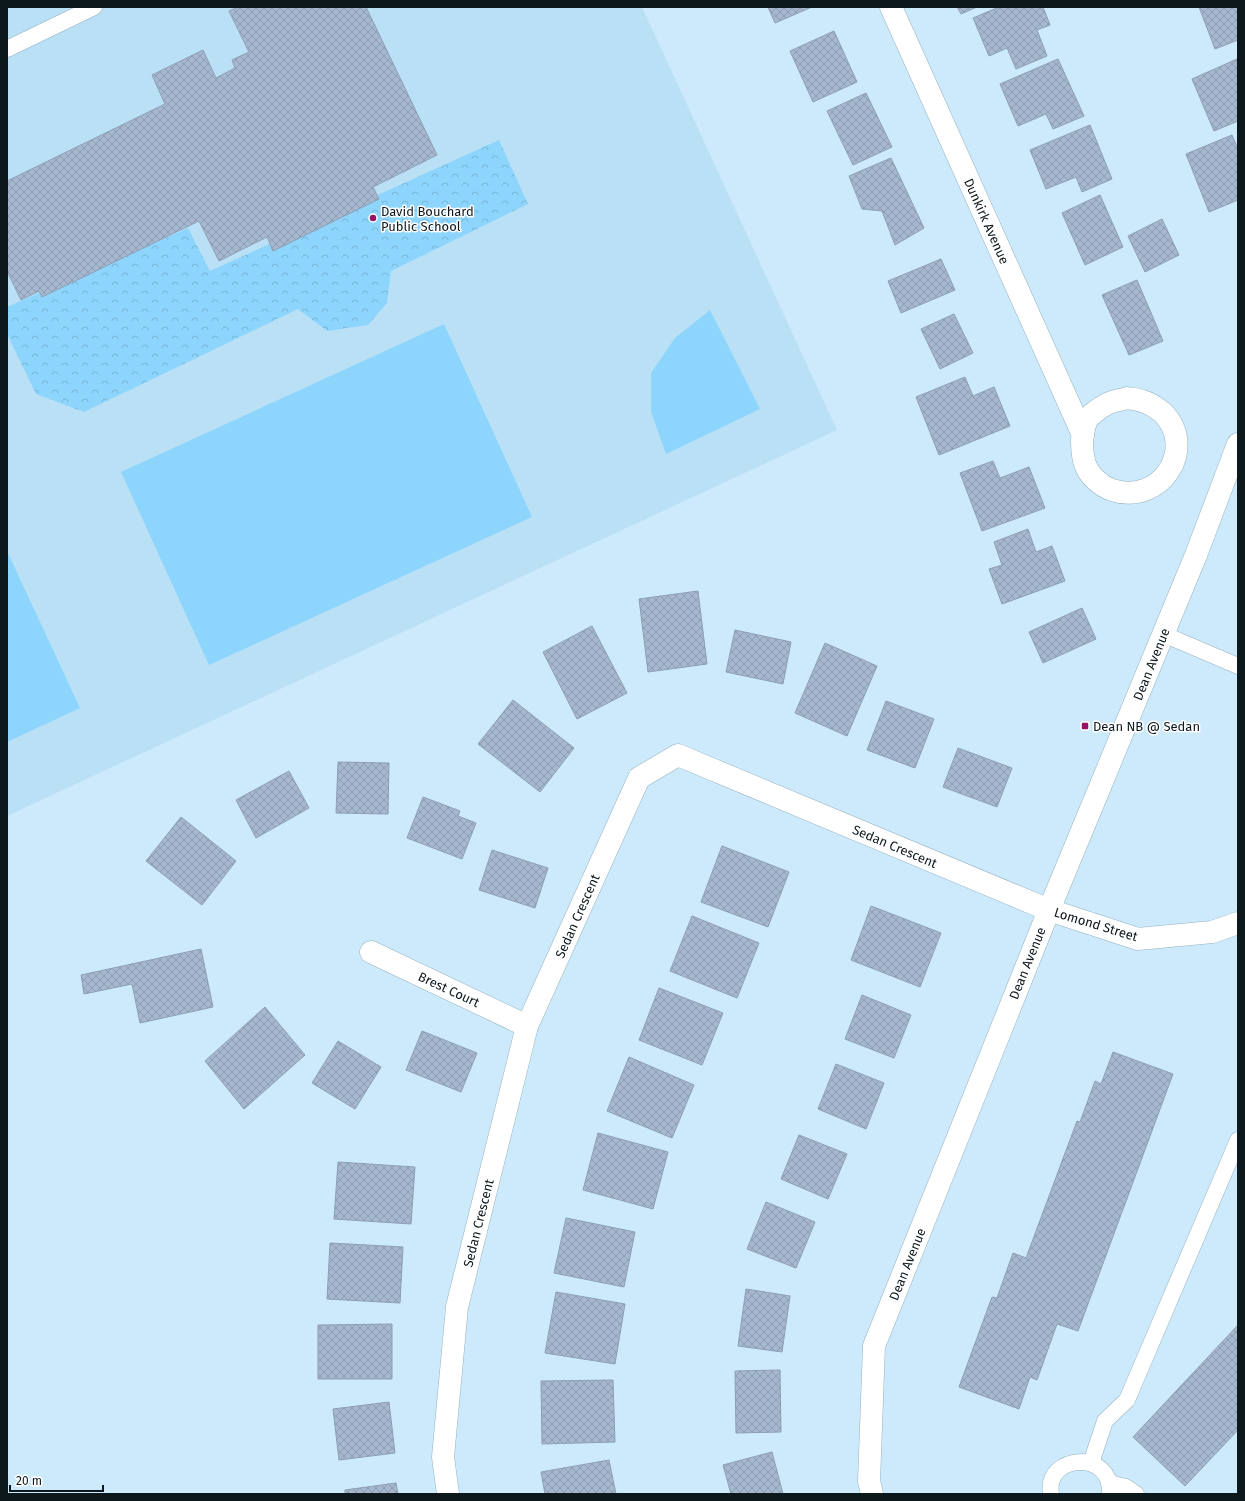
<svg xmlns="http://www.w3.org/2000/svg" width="1245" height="1501" font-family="'Fira Sans',sans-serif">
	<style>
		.built { fill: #bae0f5 }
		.green { fill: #8dd5fc }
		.forest { fill: url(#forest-crowns) }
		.building { fill: url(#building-cross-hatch); stroke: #8d9eb5 }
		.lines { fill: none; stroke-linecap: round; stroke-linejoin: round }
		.service-casing { stroke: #95b1c1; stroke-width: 17 }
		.minor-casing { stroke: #95b1c1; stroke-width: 23 }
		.service { stroke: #fff; stroke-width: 16 }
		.minor { stroke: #fff; stroke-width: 22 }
		.poi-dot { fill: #981166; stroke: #fff; stroke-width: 1.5 }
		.labels { text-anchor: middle; stroke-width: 3; stroke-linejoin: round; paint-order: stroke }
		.poi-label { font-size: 13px; fill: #0d181d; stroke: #fff; text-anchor: start }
		.street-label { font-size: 13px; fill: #0d181d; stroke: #fff }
	</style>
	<defs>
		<pattern id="forest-crowns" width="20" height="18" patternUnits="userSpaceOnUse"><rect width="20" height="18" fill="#8dd5fc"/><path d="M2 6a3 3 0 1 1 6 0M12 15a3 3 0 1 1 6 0" fill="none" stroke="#78b6d8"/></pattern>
		<pattern id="building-cross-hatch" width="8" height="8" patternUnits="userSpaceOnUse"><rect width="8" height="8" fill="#a6b8cf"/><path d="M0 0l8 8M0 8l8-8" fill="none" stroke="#8e9db1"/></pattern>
	</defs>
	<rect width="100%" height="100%" fill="#cceafb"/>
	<!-- built -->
	<path class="built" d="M7,7H642L837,430L7,816Z"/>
	<!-- green -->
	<g class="green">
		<path d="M710,310L760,409L666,454L651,412V373L675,338Z"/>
		<path d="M444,324L532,517L209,665L121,472Z"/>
		<path d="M7,551L80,708L7,742Z"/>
	</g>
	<!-- forest -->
	<path class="forest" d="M499,140L528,204L391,271L387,303L368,325L327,331L298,309L84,412L36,394L7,334V307L188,228L210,271Z"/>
	<!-- building -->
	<g class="building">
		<path d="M238,7H366L437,155L373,187L379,199L273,251L267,237L219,261L199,221L42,297L39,291L21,300L7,271V181L165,104L152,75L203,50L216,78L235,68L232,60L249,52L229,11Z"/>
		<path d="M768,7H812L775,23Z"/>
		<path d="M957,7H977L961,14Z"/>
		<path d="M999,7H1043L1050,25L1037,30L1047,56L1016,69L1007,48L989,56L973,18Z"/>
		<path d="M1199,7H1238V40L1215,49Z"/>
		<path d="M834,31L857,82L813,102L790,51Z"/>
		<path d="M1058,59L1084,116L1053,129L1046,114L1018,126L1000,84Z"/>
		<path d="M1237,59L1238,121L1214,131L1192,79Z"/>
		<path d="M866,93L892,147L853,165L827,111Z"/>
		<path d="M1090,125L1112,179L1082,192L1076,177L1046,189L1030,150Z"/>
		<path d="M1232,135L1238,149V200L1209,212L1186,154Z"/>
		<path d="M891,158L924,228L895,245L882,211L862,209L849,176Z"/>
		<path d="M1100,195L1123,247L1085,265L1062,213Z"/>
		<path d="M1162,219L1179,255L1145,272L1128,236Z"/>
		<path d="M941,259L955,290L901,313L888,281Z"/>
		<path d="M1137,280L1163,341L1129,355L1102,295Z"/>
		<path d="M954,314L973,353L940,369L921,329Z"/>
		<path d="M965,377L973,396L994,387L1010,426L939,455L916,397Z"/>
		<path d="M993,461L1000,478L1029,467L1045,508L982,531L960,473Z"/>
		<path d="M1028,529L1036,552L1052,546L1065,581L1002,604L989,569L1002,565L994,542Z"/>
		<path d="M698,591L707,664L648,672L639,599Z"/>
		<path d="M1082,608L1096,639L1043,663L1029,632Z"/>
		<path d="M592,626L627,693L577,719L543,652Z"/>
		<path d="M735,630L791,642L783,684L726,672Z"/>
		<path d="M825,643L877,666L847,736L795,713Z"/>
		<path d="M513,700L574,748L540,792L478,744Z"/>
		<path d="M886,701L934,719L915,768L867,750Z"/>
		<path d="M958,748L1012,768L997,807L943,787Z"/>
		<path d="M338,762L389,763L388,814L336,813Z"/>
		<path d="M289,771L309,808L256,838L236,800Z"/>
		<path d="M423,797L460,811L458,816L476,823L462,859L407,838Z"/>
		<path d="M181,817L236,861L202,905L146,861Z"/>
		<path d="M722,846L789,872L768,927L701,902Z"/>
		<path d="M492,850L548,868L535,908L479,890Z"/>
		<path d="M871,906L941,933L920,987L851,960Z"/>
		<path d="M692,916L759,943L737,998L670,971Z"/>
		<path d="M201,949L213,1007L140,1023L132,984L84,994L81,975Z"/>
		<path d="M659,988L723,1013L702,1065L639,1040Z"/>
		<path d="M862,995L911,1015L894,1058L845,1039Z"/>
		<path d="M265,1007L305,1055L244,1109L205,1061Z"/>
		<path d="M422,1031L477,1053L461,1092L406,1070Z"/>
		<path d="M338,1041L381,1067L355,1109L312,1083Z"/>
		<path d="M1113,1052L1173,1074L1078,1331L1057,1324L1037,1380L1030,1377L1019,1409L959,1387L992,1297L997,1298L1013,1253L1026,1258L1077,1121L1080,1122L1095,1081L1101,1084Z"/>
		<path d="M629,1057L694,1085L672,1138L607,1111Z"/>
		<path d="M836,1064L884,1083L866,1129L818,1109Z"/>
		<path d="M598,1133L668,1152L653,1209L583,1190Z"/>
		<path d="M799,1135L847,1154L828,1199L781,1179Z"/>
		<path d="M338,1162L415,1167L411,1224L334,1219Z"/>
		<path d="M766,1202L815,1222L796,1268L747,1249Z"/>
		<path d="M566,1218L635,1232L624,1287L554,1273Z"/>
		<path d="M330,1243L403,1247L400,1303L327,1299Z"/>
		<path d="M746,1289L790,1296L782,1352L738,1346Z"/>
		<path d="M556,1292L625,1304L615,1364L545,1353Z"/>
		<path d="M392,1324V1379H318V1325Z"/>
		<path d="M1238,1325V1430L1185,1486L1133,1437Z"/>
		<path d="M780,1370L781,1432L736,1433L735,1371Z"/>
		<path d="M613,1380L615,1442L542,1444L541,1381Z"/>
		<path d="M389,1402L395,1453L339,1460L333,1409Z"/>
		<path d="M772,1452L783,1494H731L723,1465Z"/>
		<path d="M609,1460L616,1494H545L541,1472Z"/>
		<path d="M396,1483L398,1494H345V1490Z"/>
	</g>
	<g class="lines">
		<!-- service casing -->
		<g class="service-casing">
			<g id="service">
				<path d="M7,49L94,7"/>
				<path d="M1163,634L1238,666"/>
				<path d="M1091,1463L1105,1421L1127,1400L1238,1140"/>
				<path d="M1109,1483L1126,1487L1136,1494"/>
				<path d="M1051,1494C1044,1454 1113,1449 1110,1494"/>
			</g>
		</g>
		<!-- minor casing -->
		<g class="minor-casing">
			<g id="minor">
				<path d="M891,7L1083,435"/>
				<path d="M1127,398C1132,399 1137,399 1142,401C1150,403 1157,408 1163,413C1198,449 1160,506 1112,490C1101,486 1089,476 1085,464C1082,455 1082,448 1082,440C1083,434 1084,427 1086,422C1088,415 1105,404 1112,402C1117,400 1122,400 1127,398Z"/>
				<path d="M371,952L527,1026"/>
				<path d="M448,1494L443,1457L457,1307L527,1026L639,778L678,755L1049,910L1138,939L1212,932L1238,923"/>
				<path d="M872,1494L869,1481L874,1346L1049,910L1196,555L1238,444"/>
			</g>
		</g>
		<!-- service -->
		<use href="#service" class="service"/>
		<!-- minor -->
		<use href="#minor" class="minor"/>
	</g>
	<!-- markers -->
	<g class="poi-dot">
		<circle cx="373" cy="218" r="4"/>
		<rect x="1081" y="722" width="8" height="8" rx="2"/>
	</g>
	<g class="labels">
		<!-- poi labels -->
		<g class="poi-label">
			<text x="381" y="216">David Bouchard<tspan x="381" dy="15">Public School</tspan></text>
			<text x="1093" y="731">Dean NB @ Sedan</text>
		</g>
		<!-- street labels -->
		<g class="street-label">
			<text transform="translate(987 221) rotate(66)" y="5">Dunkirk Avenue</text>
			<text transform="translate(1151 664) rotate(-68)" y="5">Dean Avenue</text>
			<text transform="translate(895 846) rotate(23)" y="5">Sedan Crescent</text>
			<text transform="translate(577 916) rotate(-66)" y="5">Sedan Crescent</text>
			<text transform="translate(1096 924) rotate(17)" y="5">Lomond Street</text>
			<text transform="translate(1027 963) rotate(-68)" y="5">Dean Avenue</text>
			<text transform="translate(449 989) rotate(25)" y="5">Brest Court</text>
			<text transform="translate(478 1223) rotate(-76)" y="5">Sedan Crescent</text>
			<text transform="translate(907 1264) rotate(-68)" y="5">Dean Avenue</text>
		</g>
	</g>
	<!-- border -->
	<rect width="1245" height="1501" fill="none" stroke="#0d181d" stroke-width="16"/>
	<!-- scale -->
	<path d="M10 1485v6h93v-6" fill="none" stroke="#0d181d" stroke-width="2"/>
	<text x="16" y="1485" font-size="12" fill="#0d181d" stroke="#ffffff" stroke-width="3" paint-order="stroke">20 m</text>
</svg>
